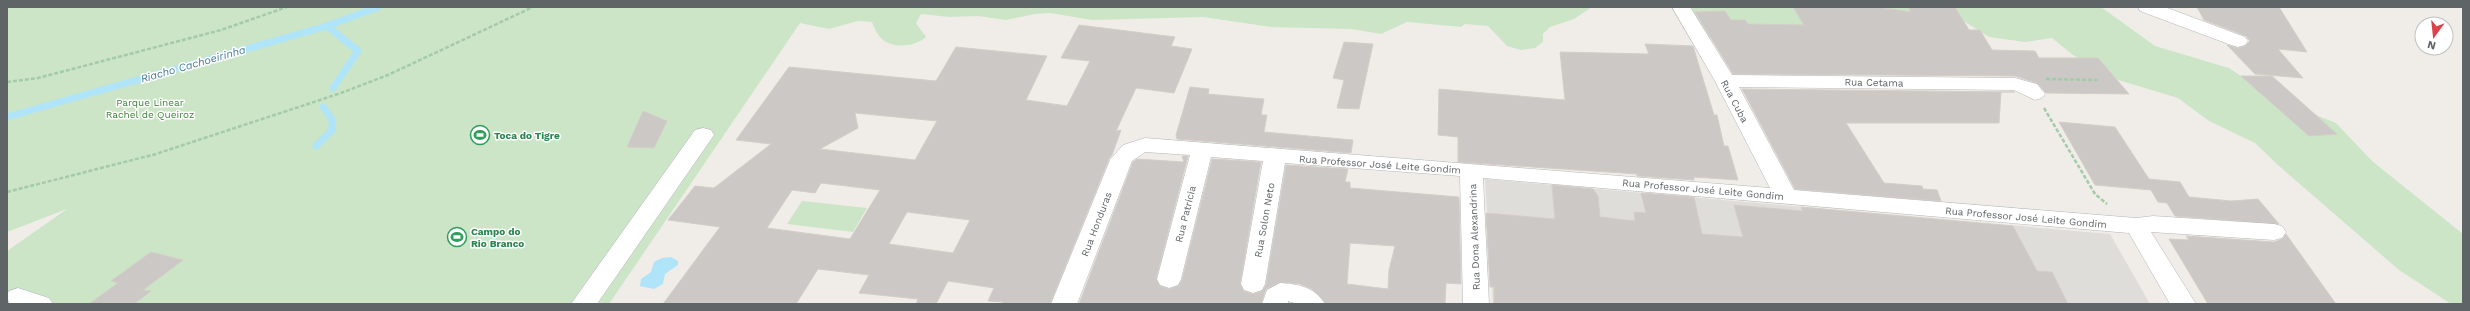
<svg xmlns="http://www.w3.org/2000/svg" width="2470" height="311" font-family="'Work Sans',sans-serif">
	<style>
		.industrial { fill: #dfddda }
		.green { fill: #cce5c7 }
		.water { fill: #b0e4f9 }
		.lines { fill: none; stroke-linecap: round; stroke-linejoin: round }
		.stream { stroke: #b0e4f9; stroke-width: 7 }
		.building { fill: #ccc8c5; stroke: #d5cec7; fill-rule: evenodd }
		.minor-casing { stroke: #b3b6b9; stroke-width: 1 }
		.path { stroke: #a3cba9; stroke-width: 2.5; stroke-dasharray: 4 2; stroke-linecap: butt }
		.minor { fill: #fff; fill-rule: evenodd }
		.labels { text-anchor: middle; stroke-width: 3; stroke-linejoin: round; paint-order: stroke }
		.street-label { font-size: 10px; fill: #5f6467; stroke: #fff }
		.park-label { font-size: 10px; fill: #42813c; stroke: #fff }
		.leisure-label { font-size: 10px; font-weight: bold; fill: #27864d; stroke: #fff; text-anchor: start }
		.water-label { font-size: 11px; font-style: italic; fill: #467b9a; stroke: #fff }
	</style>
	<rect width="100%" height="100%" fill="#f0ede8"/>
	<!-- industrial -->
	<path class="industrial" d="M1485,179L2110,234L2150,304H1493Z"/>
	<!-- green -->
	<g class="green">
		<path d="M7,7H1592L1574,19L1550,27L1543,34V42L1535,48L1521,50L1507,46L1488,26L1465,24L1461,27L1407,22L1381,34L1351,29L1271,27L1203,17L1092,20L1050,13L1035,14L1006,20L978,16L949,17L921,14L916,23L926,37C915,47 890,50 879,36C876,32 874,27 872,22L858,21L829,29L800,23L609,304H7V251L67,209L7,232Z"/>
		<path d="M1687,7H2101L2155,46L2229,68L2275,99L2336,123L2372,161L2463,234V304H2451L2399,270L2279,166L2255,143L2209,121L2178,98L2115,79L2073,55L2052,38L2025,42L1989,37L1954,15L1715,33L1707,42Z"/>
		<path d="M802,201L867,208L853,232L787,224Z"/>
	</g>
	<!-- water -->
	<path class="water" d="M671,257L678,261V265L665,274L663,284L654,289L640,286L641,279L651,272L654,262L662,258Z"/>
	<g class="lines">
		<!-- stream -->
		<g class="stream">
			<path d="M327,26L358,51L333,88"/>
			<path d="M7,117L327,26L378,7"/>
			<path d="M316,146L332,130V119L323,107"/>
		</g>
	</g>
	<!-- building -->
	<g class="building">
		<path d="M1793,7H1877L1911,12L1908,7H1955L1969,30H1980L1992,50L2035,51L2039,58H2098L2129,94L2046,93L2037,83L2015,76L1733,74L1695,12L1725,11L1731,20H1745L1748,24L1804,25Z"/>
		<path d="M2197,7H2279L2307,52L2278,49L2303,78L2255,74L2227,45L2238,48L2245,46L2250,41L2246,36L2204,20Z"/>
		<path d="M1079,25L1175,37L1171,46L1192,49L1174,93L1136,88L1116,131L1121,130L1112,155L1109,159L1050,304H1002L1003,302L988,301L994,288L948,281L936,304H916L918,299L859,293L869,275L818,269L796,304H663L720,227L668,220L695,186L714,188L771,144L736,140L789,67L936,81L956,47L1047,56L1026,100L1067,106L1090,61L1061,58ZM855,113L937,121L915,160L820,149L858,128ZM821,183L880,190L850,239L767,228L792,190L815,193ZM907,212L970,220L953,253L889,244Z"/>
		<path d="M1344,42L1373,44L1359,109L1337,108L1344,80L1333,78Z"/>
		<path d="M1645,44L1693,46L1714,115H1717L1724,146H1728L1738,180L1694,177V180L1637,176V174L1458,162V137L1438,135L1439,89L1565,100L1560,52L1649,54Z"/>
		<path d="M2241,76H2272L2337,134L2309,136Z"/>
		<path d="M1190,87L1209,89L1208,94L1264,99L1261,115H1267L1264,132L1353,140L1351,153L1177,139L1176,135Z"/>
		<path d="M1742,89L2014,92H2015H2001L1999,123H1846L1884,183L1922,186L1923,189L1937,190L1941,201L1795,189Z"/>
		<path d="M643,111L667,121L654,148L627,147Z"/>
		<path d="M2059,122L2115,127L2149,179L2180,182L2189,197L2231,201L2258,199L2279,224L2175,216L2167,203L2158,202L2151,190L2095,185Z"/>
		<path d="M1182,156H1188L1156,279L1160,286L1169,289L1178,286L1182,280L1212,159L1261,162L1240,284L1244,291L1253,294L1262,291L1266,285L1286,165L1348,169L1345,182H1350V188L1459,197L1461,284L1446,283L1445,304H1326L1312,289L1300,284L1280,282L1266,289L1261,304H1079L1133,162L1137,159L1184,162ZM1350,243L1395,246L1389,270L1388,289L1347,284Z"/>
		<path d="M1552,185L1593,189L1598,196L1600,217L1635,221L1634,212L1646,213L1641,193L1694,197L1702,234L1743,237L1734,205L1803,211L1801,207L2013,226L2037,271L2052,272L2068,304H1494V287H1490L1486,213L1555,219Z"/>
		<path d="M2286,234L2336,304H2208L2169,239L2189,240L2186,236L2274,242L2282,239Z"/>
		<path d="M151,252L183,260L143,290L151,291L134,304H89L118,283L111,281Z"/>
	</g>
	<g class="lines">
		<!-- minor casing -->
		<g class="minor-casing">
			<g id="minor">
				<path d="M1672,7H1690L1732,75L2015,78L2037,84L2045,94L2042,98L2035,100L2014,90L1739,87L1794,190L2136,218L2153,216L2274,224L2282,226L2286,232L2282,238L2274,240L2151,232L2196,304H2170L2129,233L1483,178L1489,304H1463L1460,176L1285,163L1265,284L1262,290L1253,293L1244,290L1241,284L1263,161L1211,157L1181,279L1178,285L1169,288L1160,285L1157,279L1190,155L1145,152L1132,161L1077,304H1051L1110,160L1123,145L1145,138L1770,188L1715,81Z"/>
				<path d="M2138,7H2165L2245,37L2248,41L2245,45L2238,47L2231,45L2140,11Z"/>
				<path d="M703,128L711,130L714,135L597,304H571L695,130Z"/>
				<path d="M1280,283C1298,284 1315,287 1325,304H1297L1288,301V304H1262L1267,290Z"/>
				<path d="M18,288L49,298L53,304L9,303L7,295L9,291Z"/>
			</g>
		</g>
		<!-- path -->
		<g class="path">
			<path d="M2046,79L2098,80"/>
			<path d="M7,82L38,78L221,30L287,7"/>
			<path d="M2044,108L2095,194L2107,204"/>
			<path d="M7,192L156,154L341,93L388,75L533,7"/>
		</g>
		<!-- minor -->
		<use href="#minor" class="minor"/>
	</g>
	<!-- icons -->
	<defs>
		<g id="stadium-ring" transform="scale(1)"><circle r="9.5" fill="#fff" stroke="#2e9e5b" stroke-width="1.5"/><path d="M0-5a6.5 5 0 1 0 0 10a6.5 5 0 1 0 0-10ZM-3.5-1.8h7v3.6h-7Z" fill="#2e9e5b"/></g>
	</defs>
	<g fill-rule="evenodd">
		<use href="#stadium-ring" x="480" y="135"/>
		<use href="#stadium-ring" x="457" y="237"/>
	</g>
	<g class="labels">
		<!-- street labels -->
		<g class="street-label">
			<text transform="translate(1874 82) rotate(1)" y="4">Rua Cetama</text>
			<text transform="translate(1735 101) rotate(62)" y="4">Rua Cuba</text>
			<text transform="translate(1380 164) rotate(4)" y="4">Rua Professor José Leite Gondim</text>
			<text transform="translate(1703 189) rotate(5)" y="4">Rua Professor José Leite Gondim</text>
			<text transform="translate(1185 214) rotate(-76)" y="4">Rua Patrícia</text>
			<text transform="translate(2026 217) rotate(5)" y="4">Rua Professor José Leite Gondim</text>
			<text transform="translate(1264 220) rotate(-80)" y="4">Rua Solon Neto</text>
			<text transform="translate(1096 224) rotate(-69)" y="4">Rua Honduras</text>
			<text transform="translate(1474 237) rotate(-92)" y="4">Rua Dona Alexandrina</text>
		</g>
		<!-- park labels -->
		<g class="park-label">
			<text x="150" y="106">Parque Linear<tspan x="150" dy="12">Rachel de Queiroz</tspan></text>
		</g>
		<!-- leisure labels -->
		<g class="leisure-label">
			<text x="494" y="139">Toca do Tigre</text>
			<text x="471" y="235">Campo do<tspan x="471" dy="12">Rio Branco</tspan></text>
		</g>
		<!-- water labels -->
		<g class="water-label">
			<text transform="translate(193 64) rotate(-16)" y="4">Riacho Cachoeirinha</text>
		</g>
	</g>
	<!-- border -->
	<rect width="2470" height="311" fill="none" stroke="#5f6467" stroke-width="16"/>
	<!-- north arrow -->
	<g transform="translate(2434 36) rotate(195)"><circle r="19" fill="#ffffff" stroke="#bfc1c2"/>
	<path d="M0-3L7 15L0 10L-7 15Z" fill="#dd424c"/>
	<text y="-6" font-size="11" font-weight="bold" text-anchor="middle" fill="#5f6467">N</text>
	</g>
</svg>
